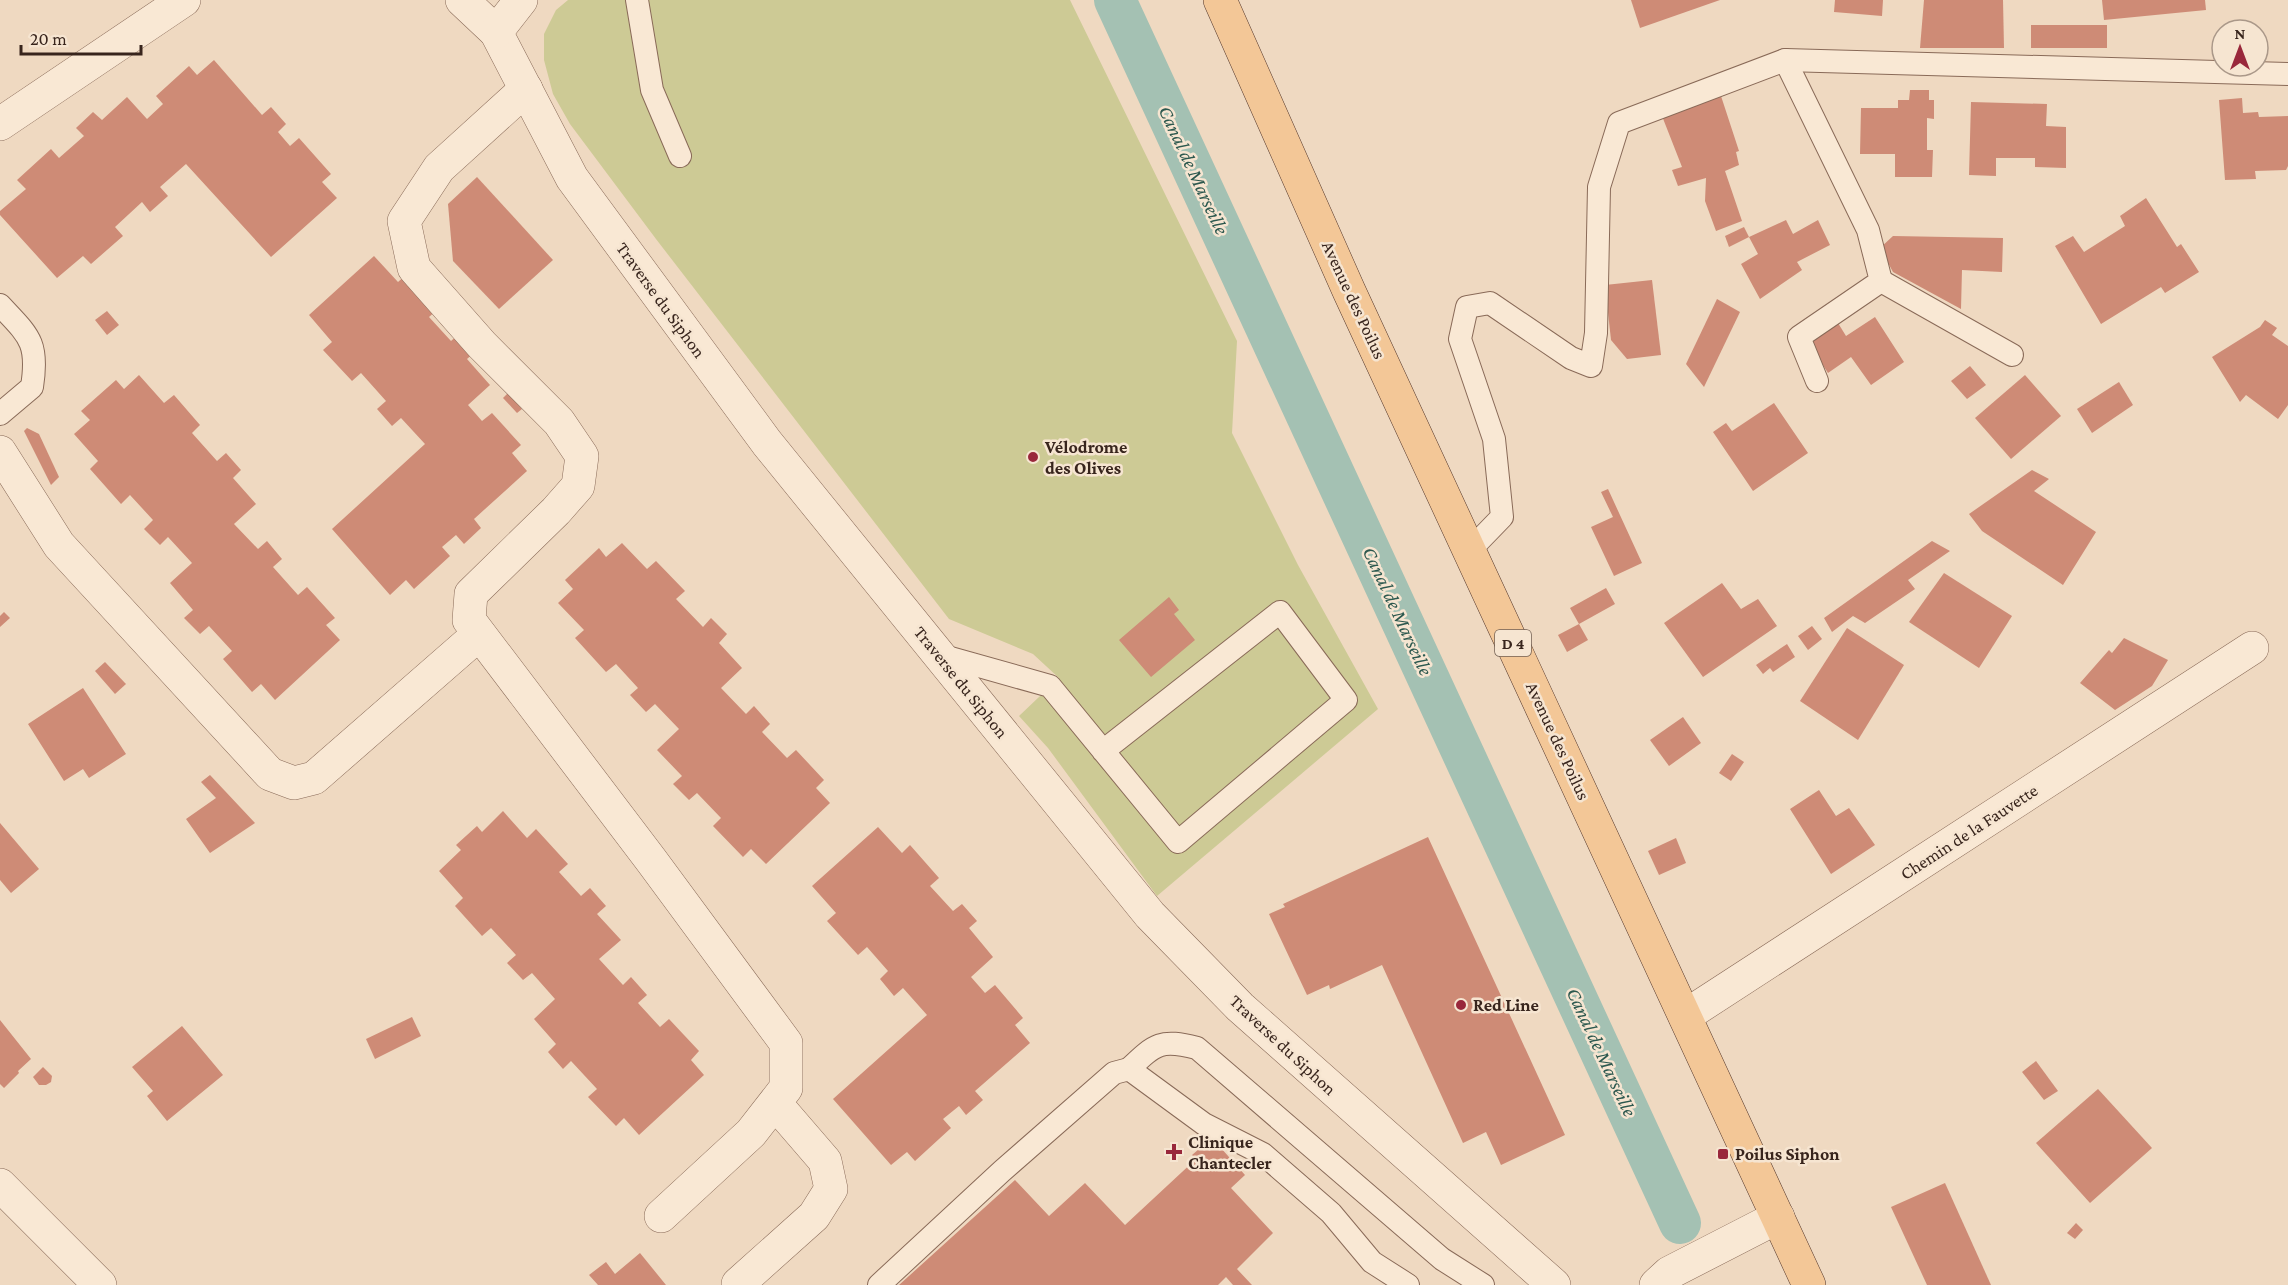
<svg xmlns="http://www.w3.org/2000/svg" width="2288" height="1285" font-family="'Crimson Pro',serif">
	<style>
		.grass { fill: #cdca95 }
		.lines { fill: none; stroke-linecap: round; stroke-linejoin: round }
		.canal { stroke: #a4c1b3; stroke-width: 42 }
		.building { fill: #ce8b76 }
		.service-casing { stroke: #896a58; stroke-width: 24 }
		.minor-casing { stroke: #896a58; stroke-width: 34 }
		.primary-casing { stroke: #56392d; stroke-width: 34 }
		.service { stroke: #f9e8d4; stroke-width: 22 }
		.minor { stroke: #f9e8d4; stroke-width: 33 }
		.primary { stroke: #f3c797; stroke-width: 33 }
		.poi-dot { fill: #99273b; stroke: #f6e5d1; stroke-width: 2 }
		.labels { text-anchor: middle; stroke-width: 5; stroke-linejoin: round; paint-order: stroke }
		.shield { fill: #f6e5d1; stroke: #715f53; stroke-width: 1.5 }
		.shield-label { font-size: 16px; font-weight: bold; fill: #38251d }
		.street-label { font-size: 18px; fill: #38251d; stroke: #f6e5d1 }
		.poi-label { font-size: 18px; font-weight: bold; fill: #38251d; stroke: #f6e5d1; text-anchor: start }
		.water-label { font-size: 20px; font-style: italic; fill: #2c584e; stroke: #f6e5d1 }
	</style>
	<rect width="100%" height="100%" fill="#efd9c1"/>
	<!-- grass -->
	<path class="grass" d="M568,0H1070L1237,341L1232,433L1298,565L1378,709L1157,896L1048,748L1019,716L1059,678L1033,654L949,619L656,239L570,124L553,94L544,60V34L556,10Z"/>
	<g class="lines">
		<!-- canal -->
		<path class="canal" d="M1115,0L1680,1223"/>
	</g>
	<!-- building -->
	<g class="building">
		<path d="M1631,0H1720L1640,28Z"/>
		<path d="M1835,0H1883L1882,16L1834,12Z"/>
		<path d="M1924,0H2003L2004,48H1920Z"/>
		<path d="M2102,0H2205L2206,10L2104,20Z"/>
		<rect x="2031" y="25" width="76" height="23"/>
		<path d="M214,60L262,115L271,107L286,124L278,132L290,146L299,138L331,174L322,182L337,198L271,257L186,164L160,187L168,196L150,212L142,202L115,227L123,236L91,264L83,256L57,278L0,215V211L26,189L17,180L51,149L59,158L84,136L76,128L93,112L102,120L127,97L147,119L163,104L156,96L189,66L197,75Z"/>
		<path d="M1910,90H1929V100H1934V119L1927,118V150H1933L1932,177H1895V154H1860L1861,108H1898V100H1909Z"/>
		<path d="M1721,96L1739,151L1736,152L1739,165L1725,171L1742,221L1716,231L1705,201L1706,178L1678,186L1672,170L1682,167L1662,116Z"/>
		<path d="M2242,98L2243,113L2258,112L2259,117L2288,116V166L2286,170L2255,171L2256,179L2225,180L2219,100Z"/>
		<path d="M1971,102L2047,104L2046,126L2066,127V168L2035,167V158H1996V176L1969,175Z"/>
		<path d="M477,177L553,260L499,309L453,261L448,204Z"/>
		<path d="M2146,198L2177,247L2181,244L2199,272L2165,293L2161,287L2101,324L2055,246L2073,236L2084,252L2125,226L2120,216Z"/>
		<path d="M1786,220L1793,234L1818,220L1830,245L1797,262L1802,270L1760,299L1741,264L1758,254L1749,237Z"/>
		<path d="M1744,227L1749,237L1729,247L1725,236Z"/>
		<path d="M1893,236L2003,238L2002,272L1962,270L1961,309L1893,272L1880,248Z"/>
		<path d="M374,256L398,282L407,274L438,309L429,317L451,341L460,333L476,351L467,359L490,385L468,405L482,421L492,413L521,445L512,453L527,471L474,519L481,528L464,544L456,535L442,547L450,556L414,589L406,580L390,595L332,529L425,444L401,418L392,426L377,409L386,401L361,373L352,381L323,350L332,342L309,315Z"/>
		<path d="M1652,280L1661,355L1627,359L1611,340L1605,285Z"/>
		<path d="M1717,299L1740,312L1704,387L1686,364Z"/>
		<path d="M107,311L119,325L107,335L95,320Z"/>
		<path d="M1875,317L1904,362L1871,385L1851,357L1828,373L1808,342L1838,323L1846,336Z"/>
		<path d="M2265,320L2277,328L2272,335L2288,346V405L2278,419L2246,395L2240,402L2212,357L2260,327Z"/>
		<path d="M1970,366L1986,385L1967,399L1951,381Z"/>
		<path d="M139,375L164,403L174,395L200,425L192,433L217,461L226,453L241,470L233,478L256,504L234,524L258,549L267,541L282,559L273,567L298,595L307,587L335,618L326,625L340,640L275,700L261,684L252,692L223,659L232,651L209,626L200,634L184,618L193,610L170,583L192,563L168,537L160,545L144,529L153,520L130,495L121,504L90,469L98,461L74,434L90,420L81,411L116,380L124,389Z"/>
		<path d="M2025,375L2061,416L2011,459L1975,418Z"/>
		<path d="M2119,382L2133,405L2092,433L2077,409Z"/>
		<path d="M508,393L522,409L517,413L503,398Z"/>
		<path d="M1774,403L1808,453L1753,491L1713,432L1726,423L1732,431Z"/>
		<path d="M27,428L39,434L59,477L51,485L24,431Z"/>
		<path d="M2032,470L2049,479L2034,491L2096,532L2063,585L1982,531L1969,514Z"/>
		<path d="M1608,489L1642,563L1614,576L1591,527L1613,517L1601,492Z"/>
		<path d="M1932,541L1950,551L1908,580L1915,589L1865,623L1853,616L1832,632L1824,618Z"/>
		<path d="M622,543L647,569L656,561L685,591L676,599L703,627L711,618L727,634L719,643L742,668L721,688L746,714L754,706L770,724L762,732L787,758L796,750L824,780L816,788L830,803L766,864L751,849L743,857L713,826L721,818L697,793L689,800L673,784L682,776L657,750L679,729L655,704L646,712L630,695L638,688L616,664L606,672L575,638L584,630L558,603L573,589L565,580L599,548L606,557Z"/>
		<path d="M1944,573L2012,616L1979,668L1909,622Z"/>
		<path d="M1722,583L1741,609L1758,599L1777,626L1703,677L1664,623Z"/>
		<path d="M1606,588L1615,604L1579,624L1570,608Z"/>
		<path d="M1169,597L1179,610L1174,614L1195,640L1151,677L1119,640Z"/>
		<path d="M4,612L10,618L0,627V616Z"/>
		<path d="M1579,624L1588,640L1567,652L1558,635Z"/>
		<path d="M1812,626L1822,639L1808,650L1798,636Z"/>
		<path d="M1847,628L1904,665L1858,740L1800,701Z"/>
		<path d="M2124,638L2168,660L2152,686L2115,710L2080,683L2109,650L2112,653Z"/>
		<path d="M1787,644L1795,657L1773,672L1770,668L1763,674L1756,665Z"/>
		<path d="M105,662L126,684L115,694L95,671Z"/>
		<path d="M83,688L126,754L89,778L83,769L64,781L28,724Z"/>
		<path d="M1683,717L1701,743L1669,766L1650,740Z"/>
		<path d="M1732,754L1744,762L1731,781L1719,773Z"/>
		<path d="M210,775L255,823L210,853L186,819L216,798L201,782Z"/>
		<path d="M1819,790L1836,816L1849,808L1875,845L1831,874L1790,809Z"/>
		<path d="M503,811L527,838L536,829L568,864L559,872L581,896L590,888L606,906L597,914L621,940L599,959L623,985L631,977L647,995L638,1003L660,1027L669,1019L699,1051L691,1060L704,1075L639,1135L624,1118L616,1126L588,1097L597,1089L571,1061L563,1069L548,1052L556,1044L534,1019L555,999L532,973L523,980L507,963L516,955L491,928L482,936L455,906L463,898L439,871L461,850L456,845L477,826L482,832Z"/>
		<path d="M0,823L39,869L11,893L0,880Z"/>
		<path d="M878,827L902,853L910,845L939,878L930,886L953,911L962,904L977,921L969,928L993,957L971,977L985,993L995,985L1023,1018L1015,1025L1030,1043L975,1091L983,1100L966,1115L959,1106L943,1119L951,1128L915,1161L907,1152L891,1165L833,1099L927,1015L903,988L894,996L880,979L888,971L867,947L858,955L827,921L836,913L812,886Z"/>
		<path d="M1428,837L1565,1135L1501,1165L1486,1132L1463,1143L1382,965L1330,989L1329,985L1307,995L1269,914L1285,907L1283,904Z"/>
		<path d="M1676,838L1686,863L1659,875L1648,851Z"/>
		<path d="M412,1017L421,1036L375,1059L366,1039Z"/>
		<path d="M0,1020L31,1059L18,1071L19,1073L4,1088L0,1084Z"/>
		<path d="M182,1026L223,1075L167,1121L147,1096L153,1091L132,1067Z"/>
		<path d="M2036,1061L2058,1091L2044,1100L2022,1072Z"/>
		<path d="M43,1067L52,1076L51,1082L46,1085H39L33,1077Z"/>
		<path d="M2098,1089L2152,1148L2090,1203L2036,1143Z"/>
		<path d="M1212,1138L1245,1175L1231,1188L1273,1233L1237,1269L1252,1285H1233L1226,1277L1218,1285H899L1015,1180L1049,1216L1085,1183L1125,1225L1196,1159L1192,1155Z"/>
		<path d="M1945,1183L1991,1285H1927L1891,1207Z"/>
		<path d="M2076,1223L2083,1230L2075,1239L2067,1233Z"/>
		<path d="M640,1253L666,1285H598L589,1275L606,1262L615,1274Z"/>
	</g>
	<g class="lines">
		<!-- service casing -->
		<g class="service-casing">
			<g id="service">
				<path d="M637,0L652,90L680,156"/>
				<path d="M1785,60L2288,74"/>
				<path d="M1881,281L2012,355"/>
				<path d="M0,305C29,336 39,342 32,387L0,414"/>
				<path d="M1470,550L1502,517L1494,439L1460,339L1467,307L1490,303L1571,358L1591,366L1596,333L1599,187L1619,123L1785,60L1868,230L1881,281L1799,337L1817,381"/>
				<path d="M940,655L1050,686L1178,842L1346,700L1280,612L1103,751"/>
				<path d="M1129,1069C1156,1043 1161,1039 1197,1048L1442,1259L1483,1285"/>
				<path d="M879,1285L1002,1171L1114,1073L1129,1069L1204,1124L1263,1154L1331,1213L1372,1262L1408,1285"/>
			</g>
		</g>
		<!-- minor casing -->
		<g class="minor-casing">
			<g id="minor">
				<path d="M462,0L496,32L572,178L767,443L1150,915L1240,1007L1554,1285"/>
				<path d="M496,32L521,0"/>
				<path d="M526,89L439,168L404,221L414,268L482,345L559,422L582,456L578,486L556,511L471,594L469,620L651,860L786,1043V1088L751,1133L661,1216"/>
				<path d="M0,124L184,0"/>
				<path d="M0,452L59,545L270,774L294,783L314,778L479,634"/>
				<path d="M1685,1016L2252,648"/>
				<path d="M0,1185L100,1285"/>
				<path d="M738,1284L814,1216L831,1189L825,1161L775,1103"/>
				<path d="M1656,1285L1669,1273L1778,1217"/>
			</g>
		</g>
		<!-- primary casing -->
		<g class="primary-casing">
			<path id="primary" d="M1220,0L1349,291L1809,1285"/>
		</g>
		<!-- service -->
		<use href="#service" class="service"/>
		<!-- minor -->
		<use href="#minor" class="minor"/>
		<!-- primary -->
		<use href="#primary" class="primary"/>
	</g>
	<!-- markers -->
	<g class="poi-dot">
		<circle cx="1033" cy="457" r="6"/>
		<circle cx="1461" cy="1005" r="6"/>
		<path d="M1171 1143h6v6h6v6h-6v6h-6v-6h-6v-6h6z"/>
		<rect x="1717" y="1148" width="12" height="12" rx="3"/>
	</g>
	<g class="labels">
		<!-- shield labels -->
		<rect class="shield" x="1495" y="630" width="36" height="26" rx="4.5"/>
		<g class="shield-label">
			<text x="1513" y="649">D 4</text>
		</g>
		<!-- street labels -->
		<g class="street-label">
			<text transform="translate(661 300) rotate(54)" y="6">Traverse du Siphon</text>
			<text transform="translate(1354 300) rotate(65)" y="6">Avenue des Poilus</text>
			<text transform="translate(961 682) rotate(51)" y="6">Traverse du Siphon</text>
			<text transform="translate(1558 741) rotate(65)" y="6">Avenue des Poilus</text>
			<text transform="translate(1969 832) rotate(-33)" y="6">Chemin de la Fauvette</text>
			<text transform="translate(1283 1045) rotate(43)" y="6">Traverse du Siphon</text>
		</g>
		<!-- poi labels -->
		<g class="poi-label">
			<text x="1045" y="453">Vélodrome<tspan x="1045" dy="21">des Olives</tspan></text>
			<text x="1473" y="1011">Red Line</text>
			<text x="1188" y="1148">Clinique<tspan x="1188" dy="21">Chantecler</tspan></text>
			<text x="1735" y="1160">Poilus Siphon</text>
		</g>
		<!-- water labels -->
		<g class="water-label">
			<text transform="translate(1194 170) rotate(65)" y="7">Canal de Marseille</text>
			<text transform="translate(1398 611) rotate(65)" y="7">Canal de Marseille</text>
			<text transform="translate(1602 1052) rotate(65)" y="7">Canal de Marseille</text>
		</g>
	</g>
	<!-- north arrow -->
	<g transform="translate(2240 48)"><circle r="28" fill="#f6e5d1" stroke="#aa9889" stroke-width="1.5"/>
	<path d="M0-4.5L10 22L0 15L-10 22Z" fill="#99273b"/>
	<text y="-9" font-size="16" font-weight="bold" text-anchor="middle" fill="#38251d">N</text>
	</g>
	<!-- scale -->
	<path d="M21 45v9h120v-9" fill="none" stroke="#38251d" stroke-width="3"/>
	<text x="30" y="45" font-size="18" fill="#38251d" stroke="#f6e5d1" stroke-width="4.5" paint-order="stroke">20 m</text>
</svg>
